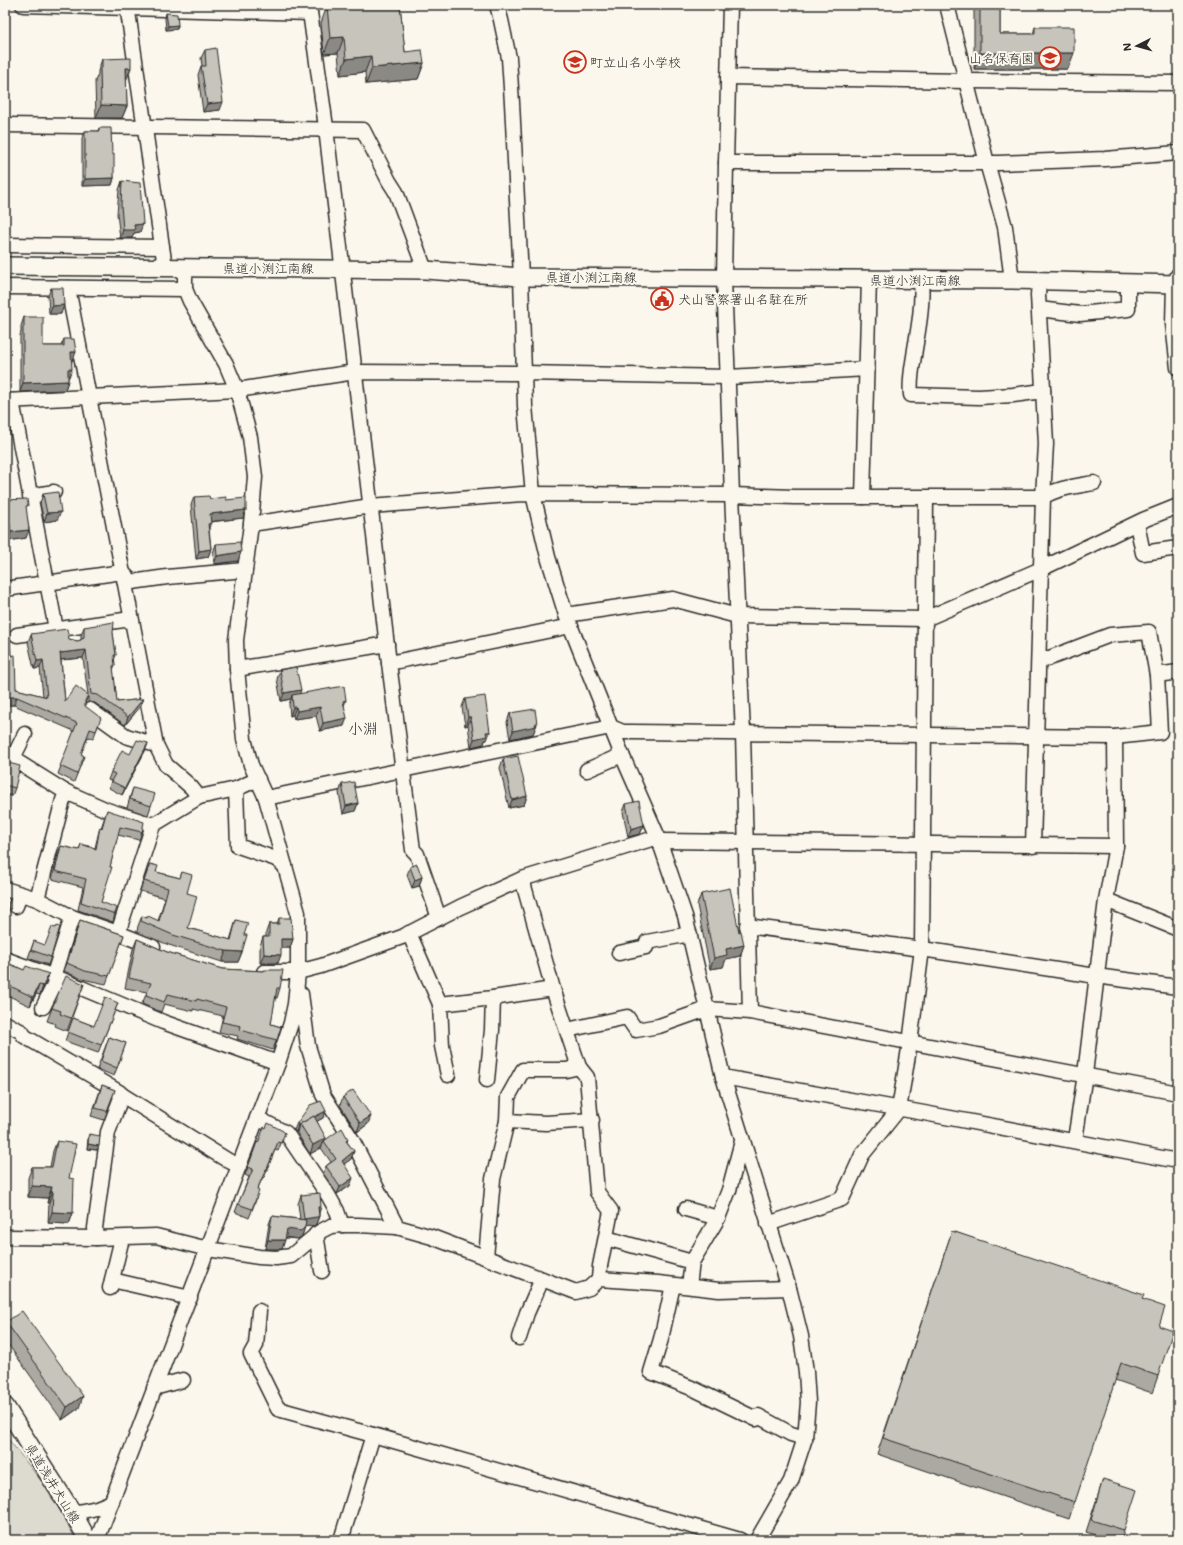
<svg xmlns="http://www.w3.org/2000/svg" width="1183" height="1545" font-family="Mali,'Klee One',sans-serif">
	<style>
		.green { fill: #dddad0; stroke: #84827e }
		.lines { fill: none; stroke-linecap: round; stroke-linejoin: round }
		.minor-casing { stroke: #2b2b2b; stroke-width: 17 }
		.major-casing { stroke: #2b2b2b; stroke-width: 20 }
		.minor { stroke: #fbf7ec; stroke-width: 14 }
		.major { stroke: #fbf7ec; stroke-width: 17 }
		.wall { fill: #aba9a2; stroke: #2b2b2b; fill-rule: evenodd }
		.shaded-wall { fill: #8b8984; stroke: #2b2b2b }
		.building { fill: #c7c4bc; stroke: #2b2b2b }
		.labels { text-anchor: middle; stroke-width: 4; stroke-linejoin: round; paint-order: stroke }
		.poi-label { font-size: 13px; fill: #2b2b2b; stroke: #fbf7ec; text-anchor: start }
		.street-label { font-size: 13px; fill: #2b2b2b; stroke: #fbf7ec }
		.quarter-label { font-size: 15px; fill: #2b2b2b; stroke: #fbf7ec }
	</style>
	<rect width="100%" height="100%" fill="#fbf7ec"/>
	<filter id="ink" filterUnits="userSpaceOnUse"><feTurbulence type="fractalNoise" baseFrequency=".025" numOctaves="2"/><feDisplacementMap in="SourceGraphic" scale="8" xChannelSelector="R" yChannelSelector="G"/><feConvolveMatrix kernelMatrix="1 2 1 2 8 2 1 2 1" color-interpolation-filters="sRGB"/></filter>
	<g filter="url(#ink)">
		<!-- green -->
		<path class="green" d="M5,1435L49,1491L76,1540H5Z"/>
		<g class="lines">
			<!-- minor casing -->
			<g class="minor-casing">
				<g id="minor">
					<path d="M23,5L310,13"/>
					<path d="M127,5L165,267"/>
					<path d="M309,5L325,120L389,663L413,850L417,854L439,918"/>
					<path d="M497,5L501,20L509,58L512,103L521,277L525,406L533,494L548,557L566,615L622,755L658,837L685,916L723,1077L789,1288L801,1336L806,1372L808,1402L805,1438L791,1481L757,1540"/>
					<path d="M730,5L726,163L724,278L732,495L743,733L750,1012"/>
					<path d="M947,5L987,163L1005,227L1012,280"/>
					<path d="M728,77L966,81L1178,83"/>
					<path d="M5,125L363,130L389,181L396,192L425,270"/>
					<path d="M726,163H999L1105,159L1178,153"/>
					<path d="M5,245L162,247"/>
					<path d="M1178,275L1174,284L1173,324L1178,368"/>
					<path d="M921,280C923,303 919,326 915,349C913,365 909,379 911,395L979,397L1013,395L1043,391"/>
					<path d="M5,287L185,289"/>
					<path d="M68,288L156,745L166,765L191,787L199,797"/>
					<path d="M1039,309L1080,314L1128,309V283"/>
					<path d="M5,401L237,390L355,372L524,373L728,377L867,369"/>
					<path d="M12,401L56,629"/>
					<path d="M30,496L54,492"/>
					<path d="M863,497L869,279"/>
					<path d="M251,524L371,506L522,494L732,495L794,497H1043C1057,488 1077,486 1094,483"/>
					<path d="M1137,524L1143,553L1178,548"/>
					<path d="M5,589L122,572L132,582L167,577L245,570"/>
					<path d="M566,615L673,599L737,616L925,619L1041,569L1143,520L1178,506"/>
					<path d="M17,635L131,619"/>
					<path d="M389,663L571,626"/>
					<path d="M237,669L387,644"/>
					<path d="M1157,675L1178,672"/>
					<path d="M90,710L126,736L156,745"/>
					<path d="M5,754L64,791L107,810L153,825L199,797L236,789L258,779"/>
					<path d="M13,758L25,734"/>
					<path d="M587,770L622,755"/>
					<path d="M236,789L238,846L276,859L285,866"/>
					<path d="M266,798L611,727L623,732H632L1115,737L1160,732L1157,675L1149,632L1110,635L1039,662"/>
					<path d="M660,841L1116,846"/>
					<path d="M1033,846L1043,497L1046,444L1038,295L1039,282"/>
					<path d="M522,879L553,989L579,1067L587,1077L597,1192L611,1211L600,1266L599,1279"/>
					<path d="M5,889L37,899L72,917L118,933L153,947"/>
					<path d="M37,899L63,800L67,792"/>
					<path d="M1106,900L1178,929"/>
					<path d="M16,906L20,894"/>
					<path d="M747,926L922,949L1096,976L1178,987"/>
					<path d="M118,933L153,825"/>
					<path d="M409,933L440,1004L442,1046L448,1075"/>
					<path d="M619,953L646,947L647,942L690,934"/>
					<path d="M5,959L60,979L163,1022L278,1063"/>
					<path d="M264,972H298L321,966L402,937L460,907L522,879L658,837"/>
					<path d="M53,977L72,917"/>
					<path d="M301,994L308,1046L323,1095L351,1138L397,1227L432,1237L576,1292L589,1288L599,1279L658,1283L719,1290L789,1288"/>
					<path d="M440,1004L493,998L553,989"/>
					<path d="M43,1007L57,979"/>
					<path d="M5,1023L22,1032L24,1036L119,1092L122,1095"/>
					<path d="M567,1030L627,1017L636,1030L659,1026L707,1009L750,1012L1178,1093"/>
					<path d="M723,1077L924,1113L1178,1161"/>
					<path d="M487,1080L492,1030L493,998"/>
					<path d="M257,1118L286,1133L328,1195L337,1211L342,1225"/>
					<path d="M507,1121L546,1123L592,1120"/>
					<path d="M1075,1140L1085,1074L1106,900L1116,846L1115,737"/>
					<path d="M686,1209L718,1218"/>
					<path d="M768,1224L842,1199L862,1155L899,1109L910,1043L922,949L926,498"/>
					<path d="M316,1234L322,1271"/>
					<path d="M5,1237L96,1238L156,1236L208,1249L259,1257L276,1258L291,1256L321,1231L331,1226L342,1225H358L397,1227"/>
					<path d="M96,1238L95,1228L108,1132L122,1095L227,1160L239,1166"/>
					<path d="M606,1238L692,1262"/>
					<path d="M486,1257L493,1179L507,1121L508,1097L523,1070H566L579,1067"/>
					<path d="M112,1280L190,1298"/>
					<path d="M673,1285L661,1339L651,1372L694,1389L756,1419L758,1416L791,1434L805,1438"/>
					<path d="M689,1286L692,1262L718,1218L729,1190L742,1141"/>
					<path d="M110,1288L122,1238"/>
					<path d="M259,1311L256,1345L251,1354L278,1409L373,1435L740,1540"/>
					<path d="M519,1338L527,1313L542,1279"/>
					<path d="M154,1388L183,1380"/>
					<path d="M73,1513L97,1508L112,1502"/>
					<path d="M97,1540L278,1063L291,1023L295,1004L298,972V913L266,798L251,765L244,739L237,669L236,640L251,524L255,477L250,437L237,390L226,364L190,301L185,289V268"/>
					<path d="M341,1540L373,1435"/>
				</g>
			</g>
			<!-- major casing -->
			<g class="major-casing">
				<g id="major">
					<path d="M5,266L425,270L521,277L1012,280L1178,284"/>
					<path d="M5,1406L73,1513L88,1540"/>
				</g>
			</g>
			<!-- minor -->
			<use href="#minor" class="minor"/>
			<!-- major -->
			<use href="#major" class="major"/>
		</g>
		<!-- wall -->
		<g class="wall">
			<path d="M332,5H400L405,52L424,63L418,79L366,84L365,72L340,75L338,53L324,54L321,23L327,6H331Z"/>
			<path d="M974,5H1000V34H1033L1035,27L1068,69H974Z"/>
			<path d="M166,13L178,25L177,29L166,30L165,18Z"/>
			<path d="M205,50L220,110L203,112L198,75L201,66H202L201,58Z"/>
			<path d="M102,59L126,81L127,106L122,118H96L95,81L98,74V71Z"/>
			<path d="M99,128L112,154L114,178L112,185L82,186V138L85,131H98Z"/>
			<path d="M122,181L140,232L134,233L132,238H120L117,214L119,190Z"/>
			<path d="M51,288L61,314H49L48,296Z"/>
			<path d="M24,317L43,346H61L64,339L73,360H72L69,377H68V381L65,390L20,392V335L21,332V326Z"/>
			<path d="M43,494L57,520L44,522L40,503Z"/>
			<path d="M194,497L210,499L226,500L246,510L243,518L211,522L209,528L211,549L208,557L196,559L191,505Z"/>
			<path d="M5,500L26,511V538L8,541L5,522Z"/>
			<path d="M216,544L238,561L214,564L213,553Z"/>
			<path d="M84,627L113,633L116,655L114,660L115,665L113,670L117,702L143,699L140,707L125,725L95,703L88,702V696L85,704V706L98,726L93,739L88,737L81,754L84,756L74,782L58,774L74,731L14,705H5V629L7,635L11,656L16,689L43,696L40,668L34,669L28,642L31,634L69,639L77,641L81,640V635ZM83,658L88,695L65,701L61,660Z"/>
			<path d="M280,670L299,694L344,706V726L320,731L316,716L294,719L293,715L290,716L289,704L291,699L281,701L277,679Z"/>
			<path d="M465,699L487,740H485L484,744L471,747L468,725L465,726L462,707Z"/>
			<path d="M510,713L537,724L533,734L510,739L507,722Z"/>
			<path d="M148,743L145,751L122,795L109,788L111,781L108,780L111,772L130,754Z"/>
			<path d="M503,759L527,796L524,805L509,808L500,768Z"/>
			<path d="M5,762L15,788L12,796L5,794Z"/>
			<path d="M342,784L358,803L355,811L343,814L339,793Z"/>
			<path d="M133,788L151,806L148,815L127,808L130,797Z"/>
			<path d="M626,804L644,825L640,834L628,837L623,812Z"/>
			<path d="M107,810L142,832L139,840L118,835L101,902L115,914L113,922L78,910L83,887L52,879L58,854L61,846L79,850L81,844L95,848L98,835L100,827L101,828Z"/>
			<path d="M150,864L156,872L180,878L182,872L187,893L188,928L230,940L236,920L244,935L242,952L238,962H222L169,945L137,932L138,926L142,916L158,921L165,898L140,891Z"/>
			<path d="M410,867L422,877L419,886L412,888L407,875Z"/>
			<path d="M701,894L739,932L744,945L740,956L726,959L723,967L710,969L697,905Z"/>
			<path d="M279,918L293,939L290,948H281L278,963H260V946L263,937H266V932L269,924H277Z"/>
			<path d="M80,920L124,935L106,984L82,979L64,971Z"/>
			<path d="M137,939L167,952L222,969L264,971V970L280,988L277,998H275L271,1024L281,1027L273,1050L237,1039L238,1036L219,1032L223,1016L193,1009V1011L164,1004L161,1012L142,1004L147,992L125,988L133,949Z"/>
			<path d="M34,941L51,957L48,965L28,958Z"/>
			<path d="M5,962L24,970L49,974L46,983L40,995L36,994L30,1006L5,994V995Z"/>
			<path d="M84,984L67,1031L55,1026L56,1024L47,1021L52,1008Z"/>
			<path d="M118,1003L98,1053L65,1041L73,1018L94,1026Z"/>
			<path d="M109,1037L126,1043L114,1076L97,1069Z"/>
			<path d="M102,1085L115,1090L104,1120L91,1116Z"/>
			<path d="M343,1097L368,1124L357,1132L340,1105Z"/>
			<path d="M326,1111L323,1118L317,1121L325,1140L348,1139L347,1142L354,1151L351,1159L344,1164L350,1186L337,1194L323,1173L326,1166L331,1162L321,1148L310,1154L297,1133V1132H296L294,1130L297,1123Z"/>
			<path d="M285,1133L278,1151L275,1150L264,1178L263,1177L257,1190L256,1200L249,1218L235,1212L249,1177L245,1175L257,1142L258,1143Z"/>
			<path d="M89,1134L97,1150L87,1149L88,1138Z"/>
			<path d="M57,1141L69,1178L73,1213L69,1224L48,1223L49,1203H47L48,1198L28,1197V1178L32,1167H50L53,1151Z"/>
			<path d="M301,1195L319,1213V1216L316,1224L314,1226H305L302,1236L298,1239L285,1238L282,1249H265L269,1224L272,1216L300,1219L298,1204Z"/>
			<path d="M952,1231L1142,1299L1159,1326L1158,1376L1152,1393L1115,1380L1069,1519L877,1454Z"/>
			<path d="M6,1322L79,1408L62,1420L5,1340V1326Z"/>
			<path d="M1103,1479L1124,1530L1121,1540H1110L1086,1532L1099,1492Z"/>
		</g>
		<!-- shaded-wall -->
		<g class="shaded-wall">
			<path d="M178,25L177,29L166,30L168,26Z"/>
			<path d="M344,37L338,53L324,54L330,38Z"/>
			<path d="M980,53H1074L1068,69H974Z"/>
			<path d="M371,56L365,72L340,75L346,59Z"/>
			<path d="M424,63L418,79L366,84L372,68Z"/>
			<path d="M126,68H131L126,81Z"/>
			<path d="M223,102L220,110L203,112L207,104Z"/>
			<path d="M101,105L127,106L122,118H96Z"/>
			<path d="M114,178L112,185L82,186L85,179Z"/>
			<path d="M143,224L140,232L134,233L132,238H120L123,230L134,225Z"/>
			<path d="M64,305L61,314H49L52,306Z"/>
			<path d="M71,352H76L73,360H68Z"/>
			<path d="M68,369H72L69,377H65Z"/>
			<path d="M68,381L65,390L20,392L23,383Z"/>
			<path d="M246,510L243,518L207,522L210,514Z"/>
			<path d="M5,511H8L5,518Z"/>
			<path d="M61,512L57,520L44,522L47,513Z"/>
			<path d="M29,530L26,538L8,541L11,532Z"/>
			<path d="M211,549L208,557L196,559L199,551Z"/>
			<path d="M241,552L238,561L214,564L217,556Z"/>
			<path d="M86,650L83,658L57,660L60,653Z"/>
			<path d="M43,660L40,668L34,669L37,661Z"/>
			<path d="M301,690L298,698L292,695L291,699L281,701L284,693Z"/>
			<path d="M5,697H17L14,705H5Z"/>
			<path d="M143,699L140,707L125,725L128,717Z"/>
			<path d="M346,700L343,709V701Z"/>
			<path d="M293,707H296L293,715L290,716Z"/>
			<path d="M320,707L316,716L294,719L297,711Z"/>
			<path d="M468,717H471L468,725L465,726Z"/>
			<path d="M347,718L344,726L320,731L323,723Z"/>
			<path d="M535,724H537L533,734L510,739L513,731Z"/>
			<path d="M486,732H490L487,740H485L484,744L471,747L474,739Z"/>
			<path d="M148,743L145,751L122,795L125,788Z"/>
			<path d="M527,796L524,805L509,808L512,800Z"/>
			<path d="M358,803L355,811L343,814L346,806Z"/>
			<path d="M644,825L640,834L628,837L631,829Z"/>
			<path d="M422,877L419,886L412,888L415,880Z"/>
			<path d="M281,939H293L290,948H278Z"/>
			<path d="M744,945L740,956L726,959L723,967L710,969L714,958L726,949Z"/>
			<path d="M226,951L242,952L238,962H222Z"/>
			<path d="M264,954L281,955L278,963H260Z"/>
			<path d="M49,974L46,983L40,995L43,986Z"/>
			<path d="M39,985L36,994L30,1006L33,997Z"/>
			<path d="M326,1111L323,1118L303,1129L300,1124Z"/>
			<path d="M371,1116L368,1124L357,1132L360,1123Z"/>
			<path d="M299,1124L297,1132H296L298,1125Z"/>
			<path d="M326,1138L325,1142L324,1141L321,1148L310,1154L313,1145Z"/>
			<path d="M88,1144L99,1146L97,1150L87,1149Z"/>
			<path d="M354,1151L351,1159L339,1168L342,1161Z"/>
			<path d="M353,1178L350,1186L337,1194L340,1187Z"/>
			<path d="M32,1186L52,1187L48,1198L28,1197Z"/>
			<path d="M51,1192H53L49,1203H47Z"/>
			<path d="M318,1207H321L318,1216Z"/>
			<path d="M52,1212L73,1213L69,1224L48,1223Z"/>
			<path d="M319,1216L316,1224L314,1226L301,1227L304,1219Z"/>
			<path d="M305,1227L302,1236L298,1239L284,1237L287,1229Z"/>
			<path d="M268,1240H285L282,1249H265Z"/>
			<path d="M83,1396L79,1408L62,1420L67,1407Z"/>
		</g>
		<!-- building -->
		<g class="building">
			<path d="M334,5H400L405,52L422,50L424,63L372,68L371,56L346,59L344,37L330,38L327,6H334Z"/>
			<path d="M980,5H1000V34H1035V27H1074V53H980Z"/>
			<path d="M166,13L177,14L178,25L168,26Z"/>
			<path d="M216,48L223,102L207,104L201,66H206L205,50Z"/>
			<path d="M131,58V68H126L127,106L101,105L100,68H102V59Z"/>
			<path d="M99,128H111L112,154H114V178L85,179V131H99Z"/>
			<path d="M122,181L140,183L143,224L134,225L135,230H123L121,205Z"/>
			<path d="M51,288H63L64,305L52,306Z"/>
			<path d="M24,317H43V346H64V339H74L76,352H71L72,369H68V381L23,383V327H24Z"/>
			<path d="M58,492L61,512L47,513L43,494Z"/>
			<path d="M209,496L210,499L226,497V500L246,498V510L210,514L211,523L208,524L211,549L199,551L194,497Z"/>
			<path d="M27,499L28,506H26L29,530L11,532L8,511H5V500Z"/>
			<path d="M240,542L241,552L217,556L216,544Z"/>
			<path d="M114,622L113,633L116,655H114L115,665L113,666L117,702L143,699L128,717L98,695L91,694L86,650L60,653L65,701L76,686L88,695L85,701V706L101,718L96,731L90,729L81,754L84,756L77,774L60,766L77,723L17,697H5V629H7V635H10L11,656L15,655L16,689L47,697L43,660L37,661L31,634L67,629L69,639L77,641L81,640L84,637V627Z"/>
			<path d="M296,667L301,690L284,693L280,670Z"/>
			<path d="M344,686L346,700L343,701L347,718L323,723L320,707L297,711L296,707H293L292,695Z"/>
			<path d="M485,696L490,732H486L487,736L474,739L471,717H468L465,699Z"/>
			<path d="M535,709L537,724H535L536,726L513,731L510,713Z"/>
			<path d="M137,740L148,743L125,788L111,781L115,774L111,772L122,750L130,754Z"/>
			<path d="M518,756L527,796L512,800L503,759Z"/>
			<path d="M5,762L20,766L15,788L5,785Z"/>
			<path d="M354,782L358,803L346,806L342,784Z"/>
			<path d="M133,788L155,794L151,806L130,799Z"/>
			<path d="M639,801L644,825L631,829L626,804Z"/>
			<path d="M107,810L144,822L142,832L120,827L110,867H112L101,902L117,908L115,914L81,902L86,879L55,871L61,846L79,850L81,844L96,849L100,827L102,828Z"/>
			<path d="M150,864L158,866L156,872L180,878L182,872L192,875L187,893L197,896L188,928L231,940L236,920L248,923L244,935H247L242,952L226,951L173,935L141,921L142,916L147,918L148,916L159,921L168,888L144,881Z"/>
			<path d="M417,864L422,877L415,880L410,867Z"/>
			<path d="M730,888L739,932L741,931L744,945L726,949L727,955L714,958L701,894Z"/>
			<path d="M279,918H291L293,939H281V955L264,954L263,937H269V924H279Z"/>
			<path d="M80,920L124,935L109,976L85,971L67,963Z"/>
			<path d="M57,926L60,927L51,957L31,950L34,941L45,945L52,927L56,928Z"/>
			<path d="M137,939L167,952L222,969L264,971V970H283L280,988H277L271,1024L281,1027L277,1040L240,1030L241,1026L222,1022L226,1007L197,999L196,1001L168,994L164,1002L146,995L151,983L129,978Z"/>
			<path d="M5,962L24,970L26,966L49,974L43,986L39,985L33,997L8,985V987L5,986Z"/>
			<path d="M66,976L84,984L71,1018L60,1014L61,1011L52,1008Z"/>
			<path d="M105,997L118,1003L101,1045L68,1032L73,1018L94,1026Z"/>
			<path d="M109,1037L126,1043L117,1068L101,1061Z"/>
			<path d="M102,1085L115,1090L107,1111L95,1108Z"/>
			<path d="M353,1090L371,1116L360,1123L343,1097Z"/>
			<path d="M321,1101L326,1111L314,1117V1116L298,1125L297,1123L310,1105Z"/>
			<path d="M314,1116L326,1138L313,1145L300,1124Z"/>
			<path d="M268,1123L283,1131L285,1133L281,1143L278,1142L267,1169H266L257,1190L259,1191L252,1209L238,1204L253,1169L248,1167L257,1142L258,1143L264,1127L266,1128Z"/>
			<path d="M342,1128L348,1139L346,1141L354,1151L342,1161L353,1178L340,1187L326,1166L336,1159L324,1141Z"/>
			<path d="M89,1134L100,1136L99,1146L88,1144Z"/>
			<path d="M57,1141L76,1144L69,1178L74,1179L73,1213L52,1212L53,1192H51L52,1187L32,1186V1167H52Z"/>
			<path d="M320,1193L321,1207H318L319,1216L317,1217L304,1219L301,1195Z"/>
			<path d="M272,1216L306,1220L305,1227L301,1231L287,1229L285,1240H268Z"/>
			<path d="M952,1231L1144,1295L1142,1299L1165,1307L1159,1326L1173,1331L1158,1376L1121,1363L1075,1502L883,1438Z"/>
			<path d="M22,1311L83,1396L67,1407L6,1322Z"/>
			<path d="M1103,1479L1137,1490L1124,1530L1091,1520Z"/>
		</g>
	</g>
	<!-- icons -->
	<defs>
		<g id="school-ring" transform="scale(1.15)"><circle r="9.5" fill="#fbf7ec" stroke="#c8321e" stroke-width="1.5"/><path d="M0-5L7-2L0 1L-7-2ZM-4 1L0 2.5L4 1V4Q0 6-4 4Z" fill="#c8321e"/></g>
		<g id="civic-ring" transform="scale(1.15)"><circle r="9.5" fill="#fbf7ec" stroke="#c8321e" stroke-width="1.5"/><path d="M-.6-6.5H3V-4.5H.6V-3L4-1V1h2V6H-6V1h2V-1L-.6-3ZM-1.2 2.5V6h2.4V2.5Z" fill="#c8321e"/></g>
	</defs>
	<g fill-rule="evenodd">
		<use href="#school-ring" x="1050" y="58"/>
		<use href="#school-ring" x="575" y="62"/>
		<use href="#civic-ring" x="662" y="299"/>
	</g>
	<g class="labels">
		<!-- poi labels -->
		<g class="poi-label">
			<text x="1034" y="63" text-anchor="end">山名保育園</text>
			<text x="590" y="67">町立山名小学校</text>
			<text x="678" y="304">犬山警察署山名駐在所</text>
		</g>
		<!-- street labels -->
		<g class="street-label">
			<text x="268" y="273">県道小渕江南線</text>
			<text x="591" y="282">県道小渕江南線</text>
			<text x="915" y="285">県道小渕江南線</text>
			<text transform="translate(53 1483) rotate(58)" y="5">県道浅井犬山線</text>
		</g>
		<!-- quarter labels -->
		<g class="quarter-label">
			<text x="363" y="734">小淵</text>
		</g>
	</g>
	<!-- margin -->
	<rect width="1183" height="1545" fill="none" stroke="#fbf7ec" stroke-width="20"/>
	<rect x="10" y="10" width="1163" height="1525" fill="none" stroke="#2b2b2b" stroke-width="1.5" filter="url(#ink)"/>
	<!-- north arrow -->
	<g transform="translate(1137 46) rotate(264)" stroke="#fbf7ec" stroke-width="3" paint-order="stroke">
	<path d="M0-3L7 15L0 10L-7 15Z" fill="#2b2b2b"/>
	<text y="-6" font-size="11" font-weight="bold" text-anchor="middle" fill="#2b2b2b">N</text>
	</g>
</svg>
